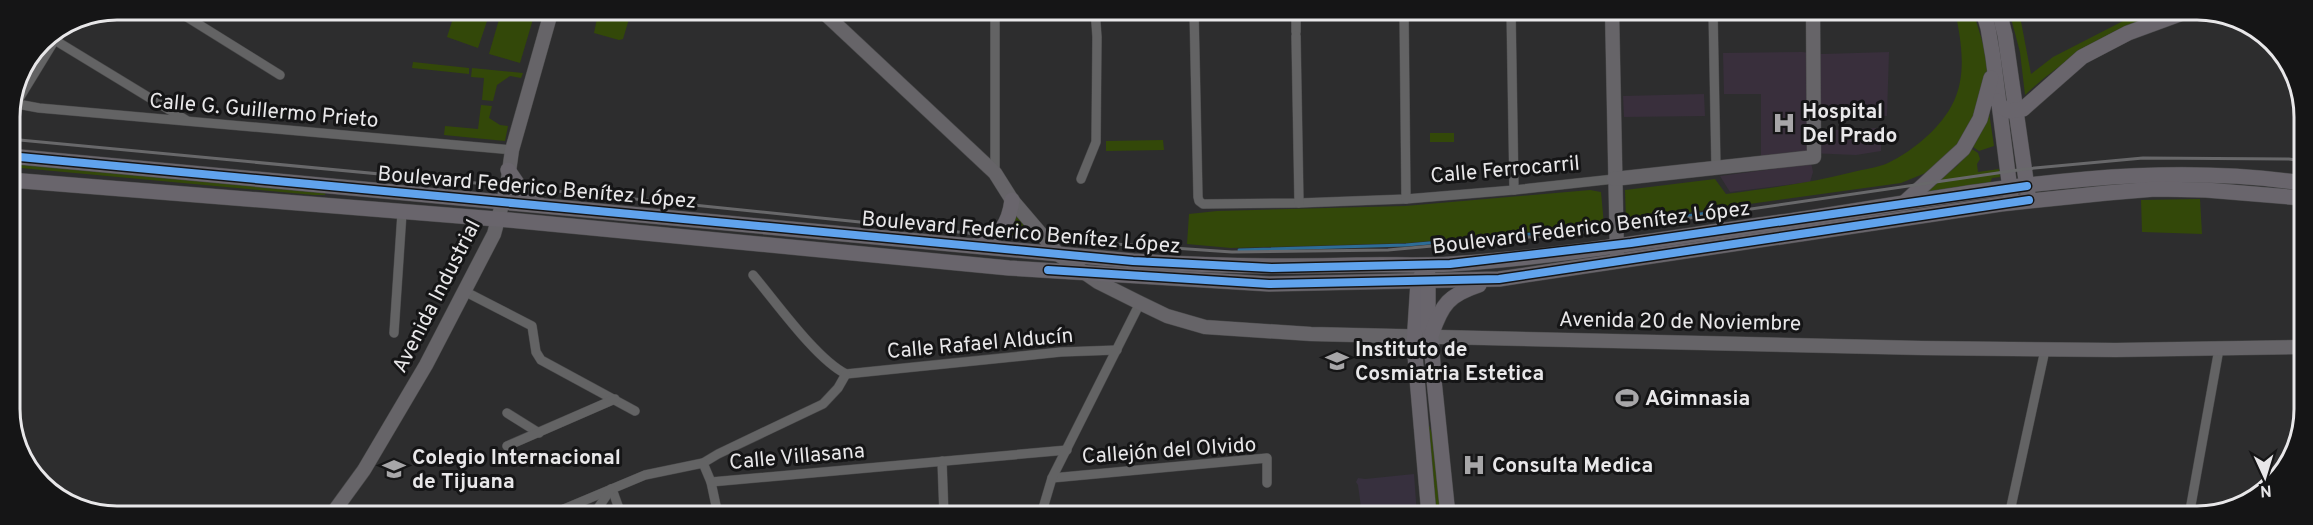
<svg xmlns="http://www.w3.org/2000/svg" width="2313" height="525" font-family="Overpass,sans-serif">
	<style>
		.commercial { fill: #37303e }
		.medical { fill: #392f3c }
		.green { fill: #334809 }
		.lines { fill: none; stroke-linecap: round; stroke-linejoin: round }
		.stream { stroke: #2d6d98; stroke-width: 3 }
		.street-casing { stroke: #484849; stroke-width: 10 }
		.secondary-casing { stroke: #484849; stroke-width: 15 }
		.primary-casing { stroke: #484849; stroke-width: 16 }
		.street { stroke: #636364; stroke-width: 9 }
		.secondary { stroke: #666468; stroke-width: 14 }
		.primary { stroke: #69656c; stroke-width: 15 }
		.rail { stroke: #68686a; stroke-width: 3 }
		.cycleway-casing { stroke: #151516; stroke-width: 11 }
		.cycleway { stroke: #60a3ed; stroke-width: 8 }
		.labels { text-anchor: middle; stroke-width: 6; stroke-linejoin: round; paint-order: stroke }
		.street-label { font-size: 21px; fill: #e8e7e9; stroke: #151516 }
		.poi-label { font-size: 21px; font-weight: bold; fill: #e8e7e9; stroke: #151516; text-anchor: start }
		.rim { fill: none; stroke: #e8e7e9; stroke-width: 3 }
	</style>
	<rect width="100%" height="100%" fill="#2d2d2e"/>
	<!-- commercial -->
	<path class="commercial" d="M1414,474L1417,515H1362L1358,485L1356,482L1358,478L1365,479Z"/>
	<!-- medical -->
	<g class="medical">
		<path d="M1802,52L1823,54L1889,52L1887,116L1808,117V131L1881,128V151L1856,155L1809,153L1813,172L1810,182L1730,192L1720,176L1773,169L1770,155L1761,156V94H1724L1723,53Z"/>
		<path d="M1704,94L1705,116L1624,117L1623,96Z"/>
	</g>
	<!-- green -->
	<g class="green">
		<path d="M456,9H491L478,48L447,37Z"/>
		<path d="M502,9H536L520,63L489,54Z"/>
		<path d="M599,9H632L623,39L619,40L594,33Z"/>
		<path d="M1955,11H1973L1983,44L1988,71L1982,98L1962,142L1928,172L1901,183L1626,221L1625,190L1715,179L1726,194C1770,188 1810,183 1853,172C1864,169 1877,168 1888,163C1913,151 1942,127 1954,101C1967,73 1961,39 1955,11Z"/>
		<path d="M2009,11H2019L2031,74L2053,57L2127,19L2138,21C2096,42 2058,63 2025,95L2020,52Z"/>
		<path d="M413,62L469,68V74L412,68Z"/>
		<path d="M472,68L523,73L521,78L510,76L497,85L493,101L482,100L484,78L471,77Z"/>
		<path d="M481,105L492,106L489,118L500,125L508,126L505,141L444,135L445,126L478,129Z"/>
		<path d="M1989,112L1994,146L1979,151L1973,147Z"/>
		<rect x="1430" y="133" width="24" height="9"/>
		<path d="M1163,140L1164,150L1106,151V141Z"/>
		<path d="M1972,149L1978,153L1980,159L1977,164L1978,172L1999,169L2000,177L1992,178L1990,183L1923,192L1957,166Z"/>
		<path d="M10,161L326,192L325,195H314L10,167Z"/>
		<path d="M1590,190L1601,192L1604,225L1407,243L1231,248L1187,244L1189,214L1217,211L1405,206Z"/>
		<path d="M2200,199L2202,234L2142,232L2141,200Z"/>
		<path d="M1015,212L1031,236L1001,234Z"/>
		<path d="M1426,416L1435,443L1442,515H1436Z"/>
	</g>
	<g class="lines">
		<!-- stream -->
		<g class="stream">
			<path d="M1621,225L1708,213"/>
			<path d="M1239,250L1406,245L1612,227"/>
		</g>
		<!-- street casing -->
		<g class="street-casing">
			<g id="street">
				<path d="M174,9L280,75"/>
				<path d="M1194,10L1198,197L1199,201L1203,204L1299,203L1406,199L1514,190L1614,179"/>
				<path d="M1296,10V32"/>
				<path d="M1404,10L1406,199"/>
				<path d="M1511,10L1514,190"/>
				<path d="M1713,11L1716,168"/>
				<path d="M48,36L186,120"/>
				<path d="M1296,36L1299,203"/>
				<path d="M12,103L39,108L512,150"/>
				<path d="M9,115L64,25"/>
				<path d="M995,173V10"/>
				<path d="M1081,179L1096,142L1097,37L1095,10"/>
				<path d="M753,275C776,302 816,359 846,374L1061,352L1117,350"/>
				<path d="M464,291L532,326L536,352L541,360L635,411"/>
				<path d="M394,333L402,213"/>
				<path d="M507,413L539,433"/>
				<path d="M507,446L615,399"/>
				<path d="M942,461L944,515"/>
				<path d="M703,463L718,454L823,404L838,388L846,374"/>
				<path d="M1052,478L1267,458V483"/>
				<path d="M711,482L718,515"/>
				<path d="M612,489L621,514"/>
				<path d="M552,514L645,475L703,463L711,482L1067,450"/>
				<path d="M594,514L611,489"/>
				<path d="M1041,515L1052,478L1140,303"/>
				<path d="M2009,516L2045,350"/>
				<path d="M2189,516L2219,349"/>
			</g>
		</g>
		<!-- secondary casing -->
		<g class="secondary-casing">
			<g id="secondary">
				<path d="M821,10L995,173L1012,200L1059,255L1098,282L1140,303L1167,316L1205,327L1311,334L1922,348L2116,350L2302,347"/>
				<path d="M1612,10L1617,257"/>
				<path d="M1614,179L1814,157L1813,11"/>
				<path d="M332,514L364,470L426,365L494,234L507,186L512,150L552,9"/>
			</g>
		</g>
		<!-- primary casing -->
		<g class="primary-casing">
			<g id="primary">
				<path d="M1983,11L1988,28L1993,57L2011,197"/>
				<path d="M1999,11L2005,35L2028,194"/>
				<path d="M1997,101L2002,107L2009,111L2023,109L2082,57L2128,33L2188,11"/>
				<path d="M9,156L1133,261C1208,266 1282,267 1357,265C1388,264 1420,266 1451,264C1559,257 1667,238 1774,223C1948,198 2126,157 2302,183"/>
				<path d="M508,170L525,195L540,205"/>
				<path d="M10,180L509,220L1009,268L1269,284L1499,279L2001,204L2107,193L2155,189L2206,190L2302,198"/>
				<path d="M1904,203L1963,149L1980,119L1991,78"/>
				<path d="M976,245C999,239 1009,224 1012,200"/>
				<path d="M1422,274L1418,282L1414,344L1429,515"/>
				<path d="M1428,274V327L1431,336L1434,380L1448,515"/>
				<path d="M1432,333C1442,304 1449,295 1479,285"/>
			</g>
		</g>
		<!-- street -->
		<use href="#street" class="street"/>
		<!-- secondary -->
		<use href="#secondary" class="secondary"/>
		<!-- primary -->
		<use href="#primary" class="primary"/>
		<!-- rail -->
		<path class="rail" d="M9,139L507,186L997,236L1232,252L1388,250L1607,230L2025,169L2143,158L2289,159L2302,161"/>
		<!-- cycleway casing -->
		<g class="cycleway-casing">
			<g id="cycleway">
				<path d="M9,156L1133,261L1272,268L1450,264L1631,243L2027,186"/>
				<path d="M1048,270L1269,284L1499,279L2029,200"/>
			</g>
		</g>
		<!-- cycleway -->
		<use href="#cycleway" class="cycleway"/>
	</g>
	<!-- icons -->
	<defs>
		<g id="hospital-bare" transform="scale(1.8)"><path d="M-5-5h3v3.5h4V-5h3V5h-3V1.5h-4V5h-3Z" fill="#a7a6a8" stroke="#151516" stroke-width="2.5" paint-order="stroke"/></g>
		<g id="university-bare" transform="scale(1.8)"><path d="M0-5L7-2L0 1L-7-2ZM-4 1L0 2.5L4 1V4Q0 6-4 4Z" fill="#a7a6a8" stroke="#151516" stroke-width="2.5" paint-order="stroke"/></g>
		<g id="stadium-bare" transform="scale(1.8)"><path d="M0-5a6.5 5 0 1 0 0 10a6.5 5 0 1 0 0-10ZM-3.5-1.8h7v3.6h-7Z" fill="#a7a6a8" stroke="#151516" stroke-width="2.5" paint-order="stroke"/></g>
	</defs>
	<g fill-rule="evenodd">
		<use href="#hospital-bare" x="1784" y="123"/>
		<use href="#university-bare" x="1337" y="361"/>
		<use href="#stadium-bare" x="1627" y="398"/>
		<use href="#hospital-bare" x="1474" y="465"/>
		<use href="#university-bare" x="394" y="469"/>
	</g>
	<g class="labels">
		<!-- street labels -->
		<g class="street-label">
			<text transform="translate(264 110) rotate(5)" y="7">Calle G. Guillermo Prieto</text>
			<text transform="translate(1505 169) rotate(-5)" y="7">Calle Ferrocarril</text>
			<text transform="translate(537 187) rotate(5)" y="7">Boulevard Federico Benítez López</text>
			<text transform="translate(1591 227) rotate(-7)" y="7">Boulevard Federico Benítez López</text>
			<text transform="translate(1021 232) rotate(5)" y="7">Boulevard Federico Benítez López</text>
			<text transform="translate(436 296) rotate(-63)" y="7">Avenida Industrial</text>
			<text transform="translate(1680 321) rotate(1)" y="7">Avenida 20 de Noviembre</text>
			<text transform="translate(980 343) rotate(-5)" y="7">Calle Rafael Alducín</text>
			<text transform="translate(1169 450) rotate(-4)" y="7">Callejón del Olvido</text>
			<text transform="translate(797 456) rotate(-5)" y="7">Calle Villasana</text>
		</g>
		<!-- poi labels -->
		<g class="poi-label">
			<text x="1802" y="118">Hospital<tspan x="1802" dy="24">Del Prado</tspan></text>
			<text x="1355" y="356">Instituto de<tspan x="1355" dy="24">Cosmiatria Estetica</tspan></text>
			<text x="1645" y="405">AGimnasia</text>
			<text x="412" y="464">Colegio Internacional<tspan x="412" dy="24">de Tijuana</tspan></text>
			<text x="1492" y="472">Consulta Medica</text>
		</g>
	</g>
	<!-- crop -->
	<path d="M0 0H2313V525H0ZM117 20H2197A97 97 0 0 1 2294 117V409A97 97 0 0 1 2197 506H117A97 97 0 0 1 20 409V117A97 97 0 0 1 117 20Z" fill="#151516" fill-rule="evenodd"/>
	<path class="rim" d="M117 20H2197A97 97 0 0 1 2294 117V409A97 97 0 0 1 2197 506H117A97 97 0 0 1 20 409V117A97 97 0 0 1 117 20Z"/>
	<!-- north arrow -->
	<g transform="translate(2265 477) rotate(176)" stroke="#151516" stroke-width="4.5" paint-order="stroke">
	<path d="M0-4.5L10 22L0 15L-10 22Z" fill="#e8e7e9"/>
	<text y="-9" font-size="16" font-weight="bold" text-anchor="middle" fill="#e8e7e9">N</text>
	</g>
</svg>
